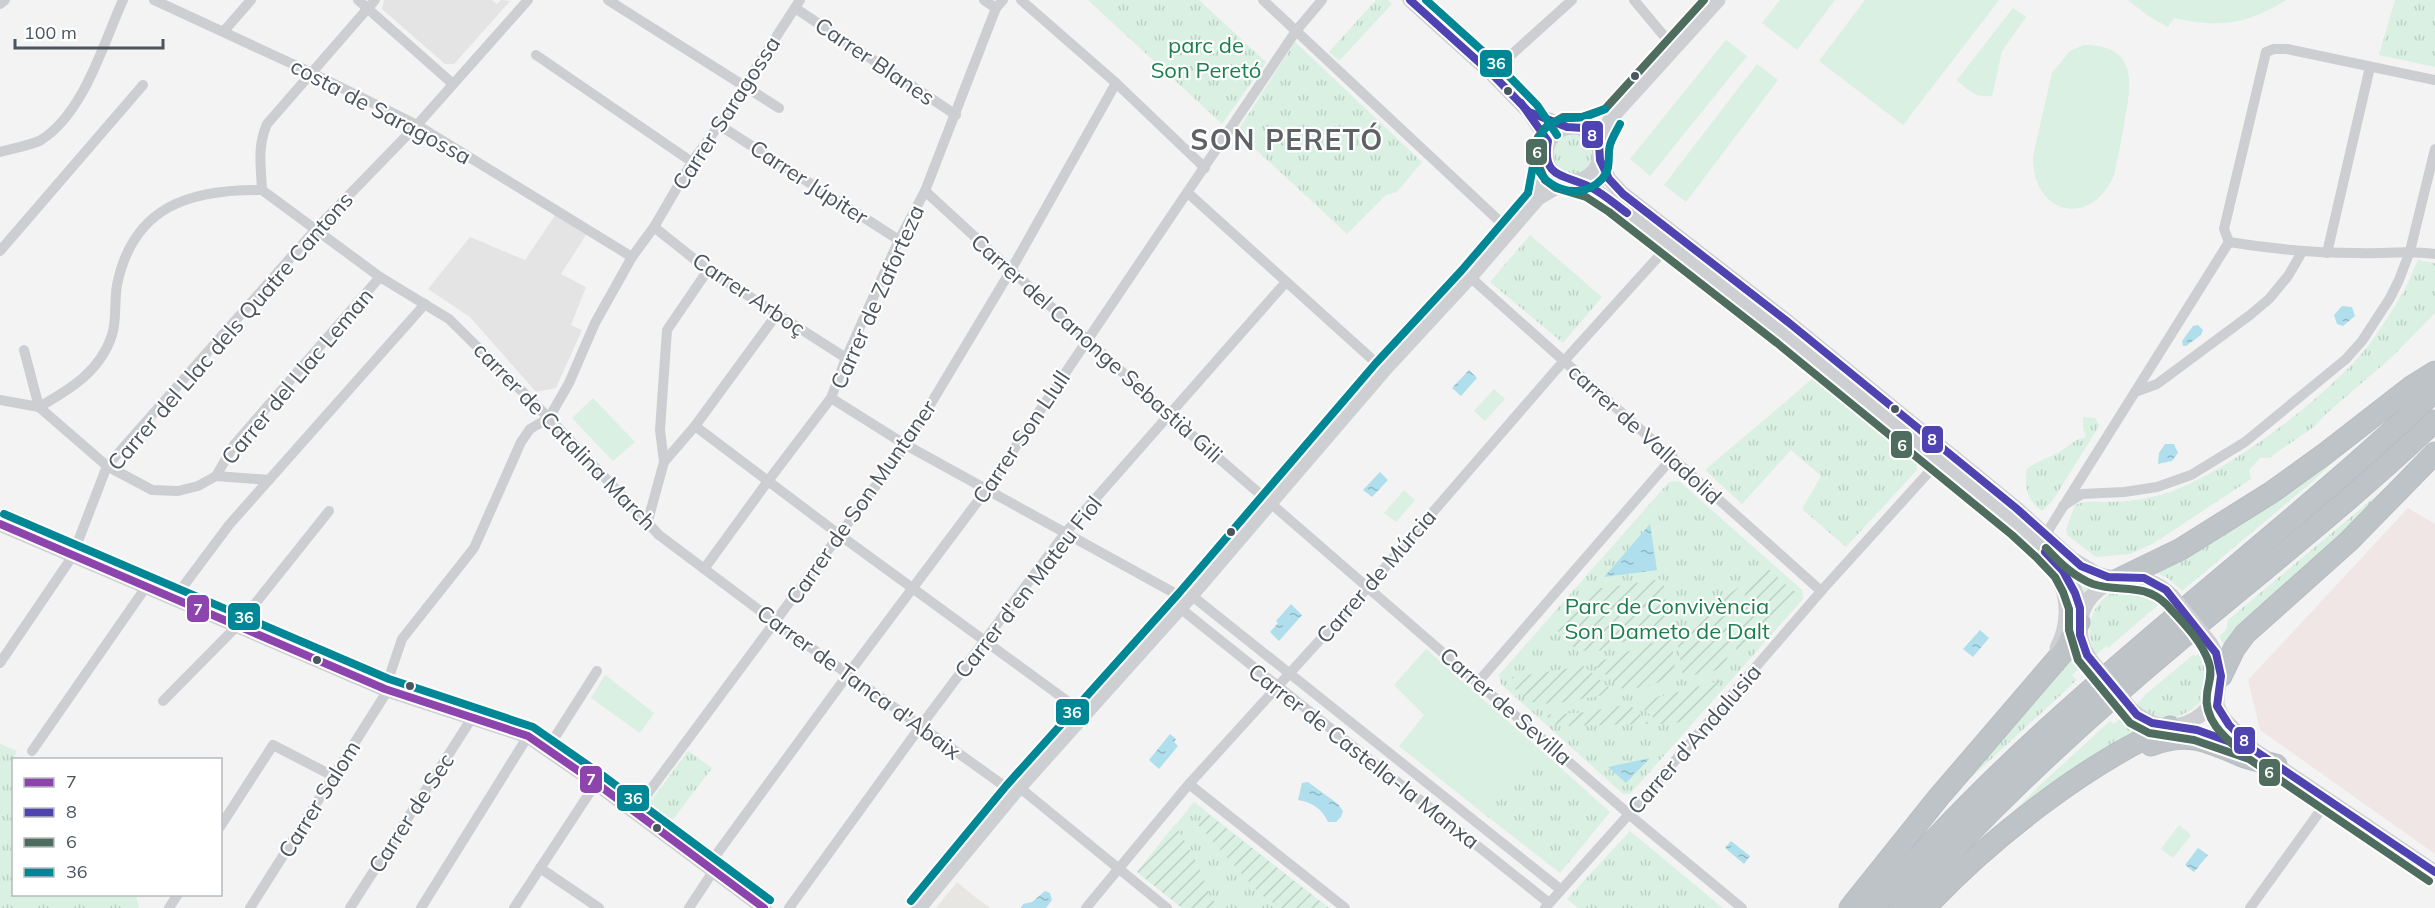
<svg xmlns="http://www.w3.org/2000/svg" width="2435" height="908" font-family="Mulish,sans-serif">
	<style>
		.commercial { fill: #e7e6e2 }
		.education { fill: #e5e4e5 }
		.medical { fill: #f0e6e5 }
		.grass { fill: url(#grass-tufts) }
		.garden { fill: url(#garden-furrows) }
		.pitch { fill: #d9f0e2 }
		.water { fill: url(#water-ripples) }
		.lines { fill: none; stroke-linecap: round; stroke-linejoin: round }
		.highway-casing { stroke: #b8bdc2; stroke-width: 23 }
		.street { stroke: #ccced1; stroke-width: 10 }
		.secondary { stroke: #cdcfd2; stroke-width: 15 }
		.highway { stroke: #bec3c7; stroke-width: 21 }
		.secondary-bridge { stroke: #cdcfd2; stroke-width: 15 }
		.bus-1-casing { stroke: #fff; stroke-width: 12 }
		.bus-2-casing { stroke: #fff; stroke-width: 12 }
		.bus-3-casing { stroke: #fff; stroke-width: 12 }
		.bus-4-casing { stroke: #fff; stroke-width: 12 }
		.bus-1 { stroke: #8e44ad; stroke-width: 8 }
		.bus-2 { stroke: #4e43b1; stroke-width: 8 }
		.bus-3 { stroke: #4f6d5e; stroke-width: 8 }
		.bus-4 { stroke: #008795; stroke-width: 8 }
		.bus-dot { fill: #4a555f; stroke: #fff; stroke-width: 2 }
		.labels { text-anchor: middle; stroke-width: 4.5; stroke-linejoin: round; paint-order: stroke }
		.park-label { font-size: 22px; fill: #1c7f4d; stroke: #fff }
		.street-label { font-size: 22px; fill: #4a555f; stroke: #fff }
		.district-label { font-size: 28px; font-weight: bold; letter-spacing: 1.5px; fill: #5e6266; stroke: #fff }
		.line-badge { stroke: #fff; stroke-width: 2 }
		.badge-label { font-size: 16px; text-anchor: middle; font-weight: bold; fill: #fff }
	</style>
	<defs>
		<pattern id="grass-tufts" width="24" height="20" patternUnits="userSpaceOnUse" patternTransform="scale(1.5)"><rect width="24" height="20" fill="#d9f0e2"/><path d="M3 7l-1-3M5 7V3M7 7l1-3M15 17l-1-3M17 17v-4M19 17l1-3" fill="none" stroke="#bcd0c4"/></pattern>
		<pattern id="garden-furrows" width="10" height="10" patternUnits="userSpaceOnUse" patternTransform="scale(1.5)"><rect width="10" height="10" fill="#d9f0e2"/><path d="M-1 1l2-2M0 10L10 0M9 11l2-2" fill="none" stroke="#bcd0c4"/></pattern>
		<pattern id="water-ripples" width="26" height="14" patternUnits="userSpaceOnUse" patternTransform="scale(1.5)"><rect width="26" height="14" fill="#afdfec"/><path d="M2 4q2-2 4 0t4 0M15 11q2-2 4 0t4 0" fill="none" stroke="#90b8c2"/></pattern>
	</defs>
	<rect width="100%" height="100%" fill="#f3f3f3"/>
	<!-- commercial -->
	<path class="commercial" d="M957,882L970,893L990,908H936Z"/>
	<!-- education -->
	<g class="education">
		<path d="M384,0H492L497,4L501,0L510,1L454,64H445L382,9Z"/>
		<path d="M556,214L586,235L561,274L586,287L571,325L582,330L556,388L536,392L470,317L428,289L470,237L525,260Z"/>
	</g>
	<!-- medical -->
	<path class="medical" d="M2408,508L2435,524V854L2260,730L2248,680Z"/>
	<!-- grass -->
	<g class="grass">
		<path d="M1088,0H1199L1266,62L1222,124Z"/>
		<path d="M1376,0H1388L1392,4L1339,61L1329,52Z"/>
		<path d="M2395,0H2435V67L2379,55Z"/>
		<path d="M1295,42L1422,162L1397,192L1386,195L1347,234L1237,132Z"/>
		<circle cx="1574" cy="152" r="22"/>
		<path d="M1530,235L1602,297L1563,343L1490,282Z"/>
		<path d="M2418,260L2435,263V313L2392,357L2327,413L2315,426L2269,458H2260L2249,470L2251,479L2154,543L2130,554L2096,557L2067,535L2066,530L2075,505C2086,500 2095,502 2106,502C2128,502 2149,499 2170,492C2230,471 2328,396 2368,346C2381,329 2394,308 2405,289C2410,280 2413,269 2418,260Z"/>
		<path d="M1812,379L1916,463L1917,470L1846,547L1802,509L1821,476L1791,450L1742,504L1705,470Z"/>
		<path d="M2083,417L2095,418L2099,426L2053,500L2042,511C2027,500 2024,488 2027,469C2038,460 2049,458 2061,451C2071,445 2074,439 2086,437L2083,428Z"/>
		<path d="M2354,443L2312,482L2182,591L2169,579L2156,572Z"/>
		<path d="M1679,481L1802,590L1803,599L1630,794H1623L1501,684L1499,675L1669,482Z"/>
		<path d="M2389,485L2227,651L2219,636L2226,630L2228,620Z"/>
		<path d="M2017,517L2072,567L2103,583L2083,601Z"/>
		<path d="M2133,585L2150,588L2165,599L2108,648L2106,646L2096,655C2079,621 2097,592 2133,585Z"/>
		<path d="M2205,648C2210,657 2213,664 2213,674C2213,701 2177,727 2152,716C2146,713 2141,708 2137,704L2146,694L2193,655L2196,656Z"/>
		<path d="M2074,653L2083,666L2072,675L2077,680L1951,796Z"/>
		<path d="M2123,716L2133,726L2145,731L1984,842L2039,786L2110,721L2114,724Z"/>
		<path d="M0,744L17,751L11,763H14V894L136,895L139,908H0Z"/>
		<path d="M1536,746L1610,812L1560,873L1479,810Z"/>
		<path d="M688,751L712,768L668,826L645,809Z"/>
		<path d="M1194,802L1329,908H1182L1137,872Z"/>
		<path d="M1630,831L1723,908H1578L1567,899Z"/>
	</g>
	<!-- garden -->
	<g class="garden">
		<path d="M1764,565L1794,592V598L1743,656L1734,661L1747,582Z"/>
		<path d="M1663,579L1669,626L1592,653L1587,650L1579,652L1560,635L1558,630L1595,589Z"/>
		<path d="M1739,587L1726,665L1714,671L1683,677L1676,632Z"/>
		<path d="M1671,636L1676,678L1625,691L1593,664Z"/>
		<path d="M1584,666L1615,693L1553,704L1530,702L1514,688L1512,677Z"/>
		<path d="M1722,680L1684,722L1660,724L1637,703Z"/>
		<path d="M1629,704L1650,724L1558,726L1545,715L1587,712Z"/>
		<path d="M1208,814L1329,908H1281L1260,894L1198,825Z"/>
		<path d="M1175,824L1199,867L1210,897L1221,908H1182L1137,872Z"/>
	</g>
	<!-- pitch -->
	<g class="pitch">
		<path d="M1780,0H1835L1797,50L1762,23Z"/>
		<path d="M1865,0H1999L1903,125L1819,61Z"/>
		<path d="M2128,0H2286C2246,25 2220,28 2174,18L2168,27L2148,16Z"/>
		<path d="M2013,8L2026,17L2002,51L1992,96C1975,98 1969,91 1957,80Z"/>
		<path d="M1726,40L1747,56L1650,176L1630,159Z"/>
		<path d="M2084,45C2135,45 2133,79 2125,119C2122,137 2118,156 2114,175C2092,228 2032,216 2033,156L2052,73L2070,51Z"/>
		<path d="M1757,64L1778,80L1686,202L1664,185Z"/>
		<path d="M1494,389L1505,399L1485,421L1474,411Z"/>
		<path d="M593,398L635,442L613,461L572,418Z"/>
		<path d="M1404,490L1415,500L1396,522L1384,513Z"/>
		<path d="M1426,649L1536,746L1479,810L1399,746L1424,715L1394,685Z"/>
		<path d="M605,675L654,713L640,733L591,698Z"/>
		<path d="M2179,825L2191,835L2173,858L2161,849Z"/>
	</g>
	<!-- water -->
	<g class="water">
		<path d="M2342,306L2352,307L2355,316L2343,326L2337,324L2334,315Z"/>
		<path d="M2198,325L2203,330L2201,335L2186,346H2183L2182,341L2193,326Z"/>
		<path d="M1469,370L1477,378L1461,396L1452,388Z"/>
		<path d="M2165,444H2174L2178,453L2172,461L2158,464L2159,453Z"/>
		<path d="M1380,472L1388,480L1372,497L1363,490Z"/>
		<path d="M1650,524L1657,570L1604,577Z"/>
		<path d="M1291,604L1302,615L1279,641L1270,632L1278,623L1276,621Z"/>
		<path d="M1980,630L1989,638L1973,657L1963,649Z"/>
		<path d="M1170,734L1176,739L1174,742L1178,746L1159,769L1149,760Z"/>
		<path d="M1650,758L1626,783L1608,767Z"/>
		<path d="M1308,782L1338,804L1343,811L1341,817L1336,822H1328C1322,809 1312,802 1298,800L1302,783Z"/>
		<path d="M1731,841L1750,856L1744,864L1725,848Z"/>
		<path d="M2198,848L2208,855L2194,872L2185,865Z"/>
		<path d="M1045,891L1050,893L1052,900L1046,908H1021L1023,904L1032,902Z"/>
	</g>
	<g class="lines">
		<!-- highway casing -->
		<g class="highway-casing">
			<g id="highway">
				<path d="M2113,582L2181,549L2272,492L2326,453L2411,387L2435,372"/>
				<path d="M2221,676L2234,649L2245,634L2349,541L2435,453"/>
				<path d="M2151,745C2189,731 2206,741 2240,755C2252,760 2265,762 2276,765"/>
				<path d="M1850,908L1938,798L2065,650L2079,622"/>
				<path d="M1874,908C2037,711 2251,566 2435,391"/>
				<path d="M1900,908C1984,812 2078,725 2176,643C2263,570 2353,499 2435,421"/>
				<path d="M1925,908C1986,842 2087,762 2170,727"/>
			</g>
		</g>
		<!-- street -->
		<g class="street">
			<path d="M154,0L312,73L417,125L632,257"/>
			<path d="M358,0L453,84"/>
			<path d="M375,0L267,124C257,147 261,166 262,190L380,277L449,319L549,418L659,535L775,622L1014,793"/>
			<path d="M608,0L779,108"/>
			<path d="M984,0L996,8"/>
			<path d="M1021,0L1116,83L1205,168"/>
			<path d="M1263,0L1510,231"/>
			<path d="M1634,0L1674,48"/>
			<path d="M0,4L5,0"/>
			<path d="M795,8L956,115"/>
			<path d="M224,31L251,0"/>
			<path d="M536,55L692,162"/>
			<path d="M1491,73L1572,0"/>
			<path d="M719,125L899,240"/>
			<path d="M0,152C12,148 30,146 41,140C84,113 103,44 123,0"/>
			<path d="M925,191L1170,416L1638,822L1742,908"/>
			<path d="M1188,193L1384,370"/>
			<path d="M654,227L708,270L846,358"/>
			<path d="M2229,242L2224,229L2266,52L2274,49H2287L2435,80"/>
			<path d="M2229,242C2272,249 2314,253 2357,253C2384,254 2408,250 2435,254"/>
			<path d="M0,251L143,85"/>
			<path d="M2327,253L2370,67"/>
			<path d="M1470,277L1821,591"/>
			<path d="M24,350L39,407C70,389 100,372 112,335C117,320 114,301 117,285C133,206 190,189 262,190"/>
			<path d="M2135,392L2157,384L2250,315L2269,299L2288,276L2302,252"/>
			<path d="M831,398L906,445L1187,600"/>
			<path d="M0,400L39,407L107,466L152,490L178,491L198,486L216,476L269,480"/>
			<path d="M695,426L841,536L1085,714"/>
			<path d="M664,462L695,426L777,314"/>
			<path d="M216,476L234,445L380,277"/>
			<path d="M2063,506L2082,494L2124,492L2157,487L2191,475L2245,442L2346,359L2362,341L2390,298L2399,280L2410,251L2435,149"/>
			<path d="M647,524L664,462L660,430L667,330L708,270"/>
			<path d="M2046,534L2229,242"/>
			<path d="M704,569L768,481L831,398L846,358L899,240L925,191L996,8L1003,0"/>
			<path d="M1191,595L1560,889"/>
			<path d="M173,600L229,525L425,304"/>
			<path d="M1180,608L1549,903"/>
			<path d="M0,663L72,557L107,466L315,230L417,125L528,0"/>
			<path d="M1478,682L1673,457"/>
			<path d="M385,689L402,639L474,548L521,442L530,429L549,418L569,383L595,323L632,257L654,227L692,162L719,125L800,0"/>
			<path d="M163,701L238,625L329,511"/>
			<path d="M548,748L597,671"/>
			<path d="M32,751L146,587"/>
			<path d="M1189,784L1345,908"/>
			<path d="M1019,787L1167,908"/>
			<path d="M634,812L906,445L1011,270L1116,83"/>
			<path d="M220,827L273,745L333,776"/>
			<path d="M708,866L849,673L987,489L1296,31L1322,0"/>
			<path d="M540,868L599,908"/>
			<path d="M169,908L178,894"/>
			<path d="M250,908L388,690"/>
			<path d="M350,908L472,718"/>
			<path d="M421,908L528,736"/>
			<path d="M514,908L596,783"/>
			<path d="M689,908L714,870"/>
			<path d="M789,908L920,727L1066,532L1286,282"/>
			<path d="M1086,908L1189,784L1368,587L1555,371L1668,246"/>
			<path d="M1545,908L1630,813L1823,589L1938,462"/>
			<path d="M2250,908L2328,800"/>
		</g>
		<!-- secondary -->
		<g class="secondary">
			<path d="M1410,0L1491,73L1529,112L1548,141"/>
			<path d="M1529,112L1567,127"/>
			<circle cx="1573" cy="154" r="27"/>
			<path d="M1599,144L1611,118L1718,0"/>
			<path d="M1600,160L1609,179L1623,194L1788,322L2016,508L2072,559L2097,574L2108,577H2124"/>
			<path d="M1574,181L1591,187L1615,204L1784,335L2019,527C2044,550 2082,580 2080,617"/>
			<path d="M1538,198L1546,158"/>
			<path d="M0,524L385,689L528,736L596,783L764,908"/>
			<path d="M2057,648C2069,625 2069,599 2058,576"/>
			<path d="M2090,659C2054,604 2123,549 2172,596"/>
			<path d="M2217,694V706L2224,719L2254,750L2435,872"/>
			<path d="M2130,708C2177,756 2246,699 2210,643"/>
			<path d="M919,908L1014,793L1187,600L1384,370L1470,277L1538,198L1567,181"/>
		</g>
		<!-- highway -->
		<use href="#highway" class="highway"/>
		<!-- secondary-bridge -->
		<g class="secondary-bridge">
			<path d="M2172,596L2210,643"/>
			<path d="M2090,659L2130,708"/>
		</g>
		<!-- bus-1 casing -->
		<g class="bus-1-casing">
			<path id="bus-1" d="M0,524L385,689L528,736L596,783L764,908"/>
		</g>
		<!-- bus-2 casing -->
		<g class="bus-2-casing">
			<g id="bus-2">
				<path d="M1410,0L1491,73L1529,112L1567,127L1583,128L1590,132L1599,144L1600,160L1609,179L1623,194L1788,322L2016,508L2081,566L2108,577L2144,578L2166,590L2216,653L2221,676L2217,706L2229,725L2254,750L2435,872"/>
				<path d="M1521,103L1548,141C1541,180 1566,174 1592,188C1605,195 1616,205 1627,213"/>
				<path d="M2045,552L2063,571L2075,593L2080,608V635L2087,655L2137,715L2152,723L2197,730L2250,749"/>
			</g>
		</g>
		<!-- bus-3 casing -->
		<g class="bus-3-casing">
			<g id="bus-3">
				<path d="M1704,0L1605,109L1582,117H1563L1546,127L1538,137L1536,160L1545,180L1556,188L1586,197L1609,212L1777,343L2012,535L2036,557L2055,577L2063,592L2069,609V630L2078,660L2130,723L2149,733L2194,740L2249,759L2429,881"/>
				<path d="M2046,548C2059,562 2074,577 2093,584C2120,593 2143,582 2166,604C2181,620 2202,641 2209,663C2213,674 2208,684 2207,694C2203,722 2228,740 2247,757"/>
			</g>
		</g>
		<!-- bus-4 casing -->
		<g class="bus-4-casing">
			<g id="bus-4">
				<path d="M1426,0L1498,65L1537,105L1557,135"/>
				<path d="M1605,109C1598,112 1591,115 1583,117C1567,120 1567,114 1549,125C1543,129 1542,134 1539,140C1520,178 1574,209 1602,179C1612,168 1607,157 1610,145C1612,138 1617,130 1620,124"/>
				<path d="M4,514L389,679L533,727L602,775L770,900"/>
				<path d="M911,901L1006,786L1179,593L1376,363L1462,270L1528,193L1538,139"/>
			</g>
		</g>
		<!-- bus-1 -->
		<use href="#bus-1" class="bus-1"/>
		<!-- bus-2 -->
		<use href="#bus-2" class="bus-2"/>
		<!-- bus-3 -->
		<use href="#bus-3" class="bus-3"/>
		<!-- bus-4 -->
		<use href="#bus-4" class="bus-4"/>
	</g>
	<!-- markers -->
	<g class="bus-dot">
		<circle cx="1635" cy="76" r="5"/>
		<circle cx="1508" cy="91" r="5"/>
		<circle cx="1895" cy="409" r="5"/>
		<circle cx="1231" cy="532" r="5"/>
		<circle cx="317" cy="660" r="5"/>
		<circle cx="410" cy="686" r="5"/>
		<circle cx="657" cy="828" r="5"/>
	</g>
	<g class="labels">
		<!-- park labels -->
		<g class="park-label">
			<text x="1206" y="53">parc de<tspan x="1206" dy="25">Son Peretó</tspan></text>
			<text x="1667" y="614">Parc de Convivència<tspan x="1667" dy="25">Son Dameto de Dalt</tspan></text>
		</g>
		<!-- street labels -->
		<g class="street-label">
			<text transform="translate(875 61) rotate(34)" y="8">Carrer Blanes</text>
			<text transform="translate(381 111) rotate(28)" y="8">costa de Saragossa</text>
			<text transform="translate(726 113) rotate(-57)" y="8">Carrer Saragossa</text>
			<text transform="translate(809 182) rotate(33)" y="8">Carrer Júpiter</text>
			<text transform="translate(749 294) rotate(34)" y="8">Carrer Arboç</text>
			<text transform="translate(877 297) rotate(-66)" y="8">Carrer de Zaforteza</text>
			<text transform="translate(230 331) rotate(-49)" y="8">Carrer del Llac dels Quatre Cantons</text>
			<text transform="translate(1097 348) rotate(42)" y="8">Carrer del Canonge Sebastià Gili</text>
			<text transform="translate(297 376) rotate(-50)" y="8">Carrer del Llac Leman</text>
			<text transform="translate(1645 434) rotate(42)" y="8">carrer de Valladolid</text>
			<text transform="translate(565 436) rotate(46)" y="8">carrer de Catalina March</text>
			<text transform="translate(1021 437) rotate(-56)" y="8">Carrer Son Llull</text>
			<text transform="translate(861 502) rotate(-55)" y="8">Carrer de Son Muntaner</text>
			<text transform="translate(1376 576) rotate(-49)" y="8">Carrer de Múrcia</text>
			<text transform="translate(1028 587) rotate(-52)" y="8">Carrer d'en Mateu Fiol</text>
			<text transform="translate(859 682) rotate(36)" y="8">Carrer de Tanca d'Abaix</text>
			<text transform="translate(1506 706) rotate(41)" y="8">Carrer de Sevilla</text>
			<text transform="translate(1694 739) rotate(-49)" y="8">Carrer d'Andalusia</text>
			<text transform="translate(1364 756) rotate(38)" y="8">Carrer de Castella-la Manxa</text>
			<text transform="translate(319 799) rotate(-58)" y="8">Carrer Salom</text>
			<text transform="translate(411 813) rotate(-57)" y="8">Carrer de Sec</text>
		</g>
		<!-- district labels -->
		<g class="district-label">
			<text x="1287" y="150">SON PERETÓ</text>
		</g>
	</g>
	<g class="line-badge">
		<rect x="1479" y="49" width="34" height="29" rx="6" fill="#008795"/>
		<rect x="1581" y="120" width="23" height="29" rx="6" fill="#4e43b1"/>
		<rect x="1525" y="138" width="23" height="28" rx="6" fill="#4f6d5e"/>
		<rect x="1921" y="425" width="23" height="29" rx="6" fill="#4e43b1"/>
		<rect x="1890" y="430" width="23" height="29" rx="6" fill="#4f6d5e"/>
		<rect x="186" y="594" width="24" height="29" rx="6" fill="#8e44ad"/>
		<rect x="227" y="602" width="34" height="29" rx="6" fill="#008795"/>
		<rect x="1055" y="698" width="35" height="28" rx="6" fill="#008795"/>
		<rect x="2233" y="726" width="23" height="29" rx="6" fill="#4e43b1"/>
		<rect x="2258" y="758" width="23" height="29" rx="6" fill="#4f6d5e"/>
		<rect x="579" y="765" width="24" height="29" rx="6" fill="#8e44ad"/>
		<rect x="616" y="784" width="34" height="28" rx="6" fill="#008795"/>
	</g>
	<g class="badge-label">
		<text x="1496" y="69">36</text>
		<text x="1592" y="141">8</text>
		<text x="1537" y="158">6</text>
		<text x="1932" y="445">8</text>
		<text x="1902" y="451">6</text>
		<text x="198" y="615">7</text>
		<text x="244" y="623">36</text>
		<text x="1072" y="718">36</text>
		<text x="2244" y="746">8</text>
		<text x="2269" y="778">6</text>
		<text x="591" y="785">7</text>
		<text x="633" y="804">36</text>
	</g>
	<!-- legend -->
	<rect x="12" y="758" width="210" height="138" fill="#ffffff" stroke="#b7bbbf" stroke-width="1.5"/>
	<rect x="24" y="778" width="30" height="9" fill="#8e44ad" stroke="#b7bbbf" stroke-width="1.5"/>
	<text x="66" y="788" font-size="18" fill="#4a555f">7</text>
	<rect x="24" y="808" width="30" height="9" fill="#4e43b1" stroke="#b7bbbf" stroke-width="1.5"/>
	<text x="66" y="818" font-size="18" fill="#4a555f">8</text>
	<rect x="24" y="838" width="30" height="9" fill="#4f6d5e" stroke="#b7bbbf" stroke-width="1.5"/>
	<text x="66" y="848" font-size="18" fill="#4a555f">6</text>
	<rect x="24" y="868" width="30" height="9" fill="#008795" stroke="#b7bbbf" stroke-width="1.5"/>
	<text x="66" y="878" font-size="18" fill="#4a555f">36</text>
	<!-- scale -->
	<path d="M15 39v9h148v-9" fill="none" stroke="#4a555f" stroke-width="3"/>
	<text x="24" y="39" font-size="18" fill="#4a555f" stroke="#ffffff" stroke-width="4.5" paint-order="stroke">100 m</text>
</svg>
